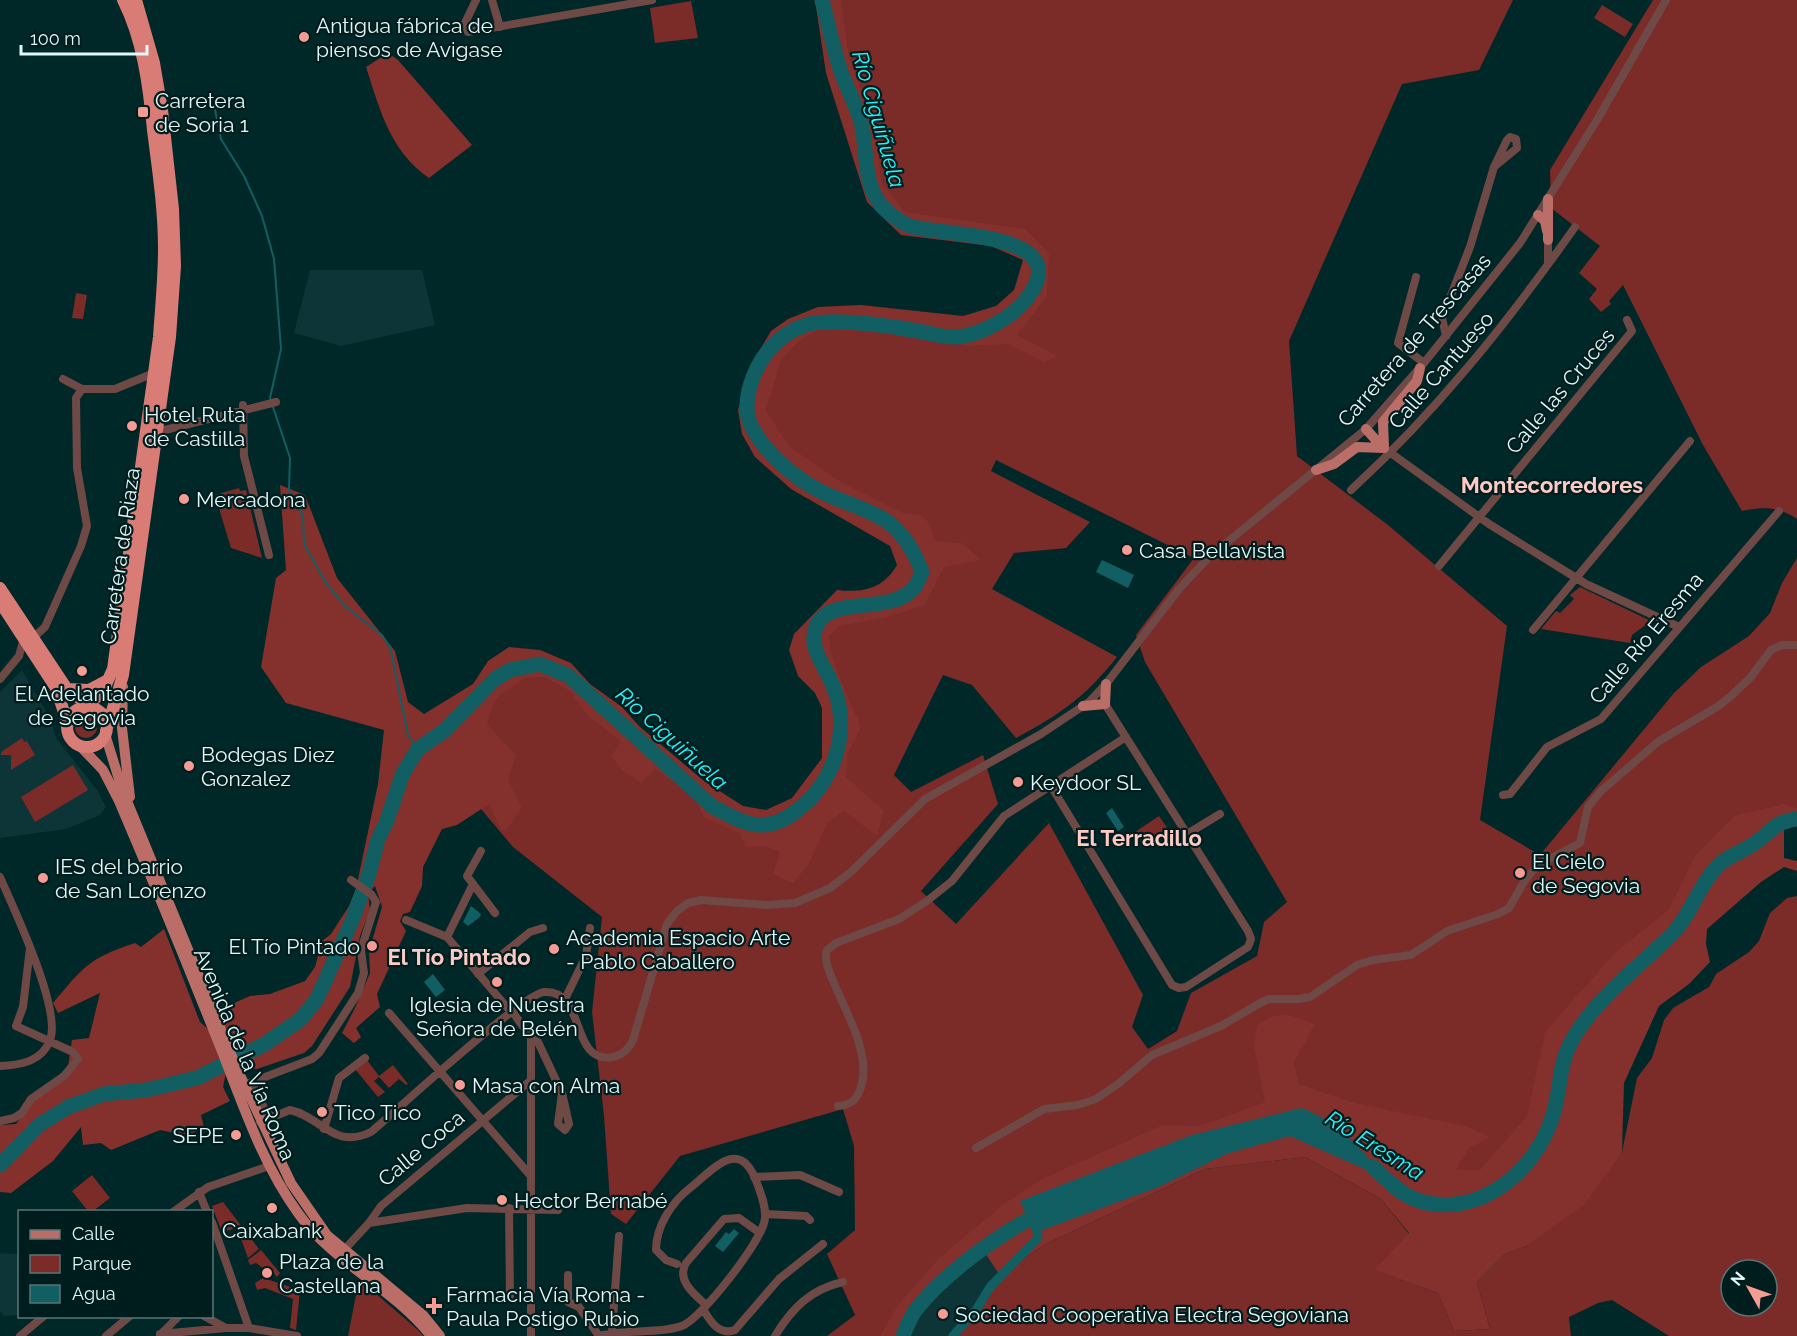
<svg xmlns="http://www.w3.org/2000/svg" width="1797" height="1336" font-family="Raleway,sans-serif">
  <style>
    .built { fill: #0d3537 }
    .green { fill: #7b2b28; fill-rule: evenodd }
    .forest { fill: #84302d }
    .water { fill: #115f62 }
    .lines { fill: none; stroke-linecap: round; stroke-linejoin: round }
    .stream { stroke: #115f62; stroke-width: 2 }
    .canal { stroke: #115f62; stroke-width: 9 }
    .river { stroke: #115f62; stroke-width: 15 }
    .minor { stroke: #6e4945; stroke-width: 8 }
    .major { stroke: #bb6e68; stroke-width: 10 }
    .highway { stroke: #d97c75; stroke-width: 12 }
    .poi-dot { fill: #f59c94; stroke: #001d1e; stroke-width: 2 }
    .labels { text-anchor: middle; dominant-baseline: central; stroke-width: 4.5; stroke-linejoin: round; paint-order: stroke }
    .poi-label { font-size: 21px; fill: #e2f7f8; stroke: #001d1e; text-anchor: start }
    .street-label { font-size: 21px; fill: #e2f7f8; stroke: #001d1e }
    .water-label { font-size: 22px; font-style: italic; fill: #24f6fd; stroke: #001d1e }
    .neighbourhood-label { font-size: 22px; font-weight: bold; fill: #fecac5; stroke: #001d1e }
  </style>
  <rect width="100%" height="100%" fill="#002829"/>
  <path class="built" d="M310,270H422L435,325L341,346L294,333Z
    M22,670L51,720L56,738L97,790L106,807L100,815L66,829L0,838V692Z
    M0,1253L19,1254V1315L4,1316L0,1311Z
    M985,1253L999,1274L987,1287L958,1336H909L916,1323L915,1321L938,1292Z"/>
  <path class="green" d="M822,0H1513L1479,70L1402,84L1289,341L1297,456L1388,525L1507,626L1480,820L1540,855L1674,693L1701,667L1749,636L1770,613L1782,583L1797,558V819L1779,822L1490,1196L1310,1130L1028,1219L942,1283L903,1336H827L855,1315L827,1254L855,1230L854,1146L843,1109L680,1156L626,1224L611,1214L604,1116L592,1012L602,917L513,847L439,759L444,731L540,664L628,732L768,825L835,761L813,642L922,572L749,421L791,331L1006,318L1028,252L882,206ZM996,460L1194,558L1136,635L1145,662L1287,902L1264,922L1257,956L1191,993L1177,1031L1148,1049L1132,1027L1143,995L1049,823L956,924L921,891L998,804L983,755L911,792L894,775L943,675L972,685L1016,738C1061,714 1085,697 1117,657L992,589L1014,553L1066,548L1090,522L991,471Z
    M1653,0H1797V519C1779,506 1763,507 1742,511L1703,445L1623,285L1609,301L1611,304L1601,312L1589,299L1597,289L1579,273L1600,246L1551,208L1550,170Z
    M691,1L698,38L655,43L650,8Z
    M1602,5L1633,24L1625,37L1594,18Z
    M76,293L87,295L83,319L72,318Z
    M239,488L240,491L246,490L262,558L231,548L215,495Z
    M1580,587L1651,621L1632,635L1630,643L1541,629L1556,611L1560,613L1574,599L1570,595Z
    M75 727a11 11 0 1 1 22 0a11 11 0 1 1-22 0Z
    M22,738L24,742L27,741L35,755L11,770V755H1V752Z
    M73,765L88,790L35,822L21,797Z
    M1159,816L1168,829L1143,845L1135,832Z
    M1797,896V1336H1669L1612,1300L1598,1303L1569,1317L1571,1336H958L987,1287L999,1274L1048,1243L1205,1169L1305,1157L1381,1199L1409,1234L1375,1270L1438,1293L1454,1331L1490,1329L1477,1282L1505,1254L1527,1246L1622,1152L1637,1078L1652,1058L1664,1020L1673,1008L1709,987L1716,974L1749,952L1759,941L1770,913L1787,898ZM1731,1270H1767V1306H1731Z
    M367,1060L379,1076L393,1065L408,1084L406,1085L399,1079L389,1088L379,1077L374,1081L385,1092L378,1097L355,1069Z
    M92,1175L110,1198L93,1211H88L72,1191Z
    M223,1202L259,1249L248,1258L237,1228L222,1232L212,1206Z
    M261,1250L280,1273L277,1277L269,1268L264,1269L256,1263L250,1265L248,1260Z
    M263,1278L300,1290L296,1330L290,1328L293,1299L265,1288L257,1290L255,1283Z
    M361,1281L418,1330L423,1336H348L357,1290Z"/>
  <path class="forest" d="M815,0H841L849,57L875,127L881,182L905,212L1025,229L1049,253L1047,296L1017,335L1058,356L1044,362L1008,344L970,346L869,331L818,330L799,341L781,360L766,411L790,447L844,484L903,513L921,515L930,524L935,541L962,543L981,560L944,567L925,605L888,617L840,626L829,636C832,668 849,697 861,727L848,753L846,777L884,811L877,836L844,811L827,823L809,864L793,883L773,874L780,852L765,846L746,847L739,833L703,817L696,797L655,769L641,783L622,770L611,756L621,742L587,715L570,691L544,677L525,678L500,695L494,702L487,724L516,755L508,780L522,808L507,829L501,831L489,804L457,825L442,829L423,867L422,886L410,912L403,914L400,921L406,931L377,994L380,1007L356,1028L361,1037L354,1043L342,1033L355,1008L370,973L369,951L382,907L375,886L368,893L370,910L360,936L350,987L312,1046L304,1053L257,1069H250L243,1062L226,1072L223,1087L230,1101L201,1115L204,1127L188,1136L160,1130L111,1150L101,1143L83,1145L81,1127L53,1161L11,1193L0,1192V1125L16,1124L36,1095L68,1067L72,1040L89,1038L100,993L58,1013L53,1003C83,967 89,958 135,943L141,947L164,929L200,1022L208,1029C221,1022 231,1019 232,1004L250,996L270,994L305,981L315,967L322,941L331,934L349,906L356,889L378,784L384,730L286,703L261,667L276,578L286,570L280,485L305,495L337,578L395,651L408,702L424,714L473,684L488,661L509,647L540,650L571,663L590,684L622,707L639,726L704,781L743,806L766,810L792,798L822,758V708L815,693L798,676L789,650L794,634L837,590C863,593 883,589 897,565L890,546L791,489L755,457L742,434L738,410L752,363L771,331L788,319L818,307L861,305L963,316L996,306L1014,290L1023,260L991,246L901,235L867,202L826,73Z
    M388,53L398,60L472,145L429,178C390,151 380,110 366,67Z
    M1784,804L1797,808V821L1784,820V858L1797,861V871L1784,867L1761,882L1707,929L1706,944L1710,962L1689,984L1659,1006L1624,1083L1622,1152L1585,1204L1527,1246L1505,1254L1477,1282L1490,1329L1454,1331L1438,1293L1374,1270L1409,1233L1381,1199L1305,1157L1205,1169L1048,1243L999,1274L985,1253L938,1292L915,1321L917,1323L909,1336H880L898,1305L939,1258L1005,1203L1042,1179L1163,1125L1199,1126L1265,1102L1254,1047L1257,1025C1279,1009 1291,1015 1315,1024L1294,1062L1299,1084L1351,1102L1469,1127L1490,1137L1468,1149L1456,1170H1480L1527,1116L1545,1032L1614,954L1669,909L1696,854L1736,815Z"/>
  <path class="water" d="M1102,560L1134,575L1128,588L1096,572Z
    M1112,808L1124,827L1118,831L1106,813Z
    M471,906L481,914L480,917L468,926L463,922Z
    M433,974L445,990L436,997L424,982Z
    M1301,1108C1336,1120 1363,1151 1387,1179L1290,1136L1226,1154L1159,1187L1034,1233L1020,1201L1192,1135Z
    M734,1229L739,1233L723,1252L715,1246L726,1232L729,1234Z"/>
  <g class="lines">
    <path class="stream" d="M212,95L221,139L244,176L262,216L274,259L281,349L270,398L290,458L289,490L303,516L304,544L326,583L346,607L382,635L390,647L408,735L418,749"/>
    <path class="canal" d="M953,1336L976,1310L990,1287L1037,1239L1038,1234L1034,1222"/>
    <path class="river" d="M0,1165L39,1125L68,1107L104,1094L146,1090L197,1078L265,1044L301,1019L317,999L352,921L369,874L378,839L386,823L403,773L418,749L444,731L495,679L510,670L540,664L569,676L713,807C747,825 767,836 800,808C838,777 853,723 829,677C821,661 809,646 816,627C829,594 890,616 914,588C917,584 920,577 922,572C915,553 905,535 888,522C868,508 840,502 818,490C793,477 762,450 750,423C741,401 754,368 768,351C782,334 803,322 825,322C854,321 883,325 912,330C926,332 943,338 957,337C980,335 1009,319 1024,302C1084,231 943,237 910,226C901,223 887,212 881,205C862,181 868,150 861,122C856,104 846,87 840,69C833,47 828,23 822,0
      M1373,1167C1384,1177 1398,1192 1412,1198C1472,1223 1534,1175 1552,1118C1563,1085 1556,1064 1577,1032C1602,994 1640,966 1672,934C1690,916 1697,890 1714,870C1725,856 1741,853 1755,843C1774,830 1772,823 1797,819
      M903,1336C906,1328 910,1318 915,1311C944,1273 1003,1231 1045,1211"/>
    <path class="minor" d="M476,0L464,25L468,32L652,0
      M492,0L500,27
      M1548,240V263
      M1416,277L1398,343L1424,363
      M1446,336L1442,318L1470,247L1494,167L1507,140L1510,137L1516,139L1517,148L1494,167
      M63,379L82,389
      M243,405L244,456L269,555
      M157,432L276,402
      M1388,451L1489,524L1586,584L1679,627
      M1351,490C1437,411 1507,323 1575,227
      M1439,566L1632,331L1627,320
      M1533,630L1690,441
      M34,637L45,627L81,546L87,526L77,468L76,398L82,389H115L154,373
      M0,679L19,656L24,638
      M1051,786L1172,985L1179,988L1186,987L1248,947L1251,939L1248,931L1105,704
      M1503,795L1510,794L1547,747L1601,719L1779,511
      M1187,834L1220,814
      M0,877C14,909 62,1010 50,1040C42,1062 20,1065 0,1066
      M473,884L467,876L481,851
      M406,920L447,937L511,1012
      M447,937L473,884L495,913
      M478,974L530,932L543,928
      M565,999L586,956L590,928
      M512,1011L531,1038V1336
      M389,1013L530,1175
      M531,1038L538,1042L562,1093L558,1124L565,1130L569,1124L562,1093
      M252,1082L265,1110L272,1117
      M244,1085L312,1059L319,1053L358,993L364,973L361,950L376,902L371,894L351,880
      M838,1106C852,1105 857,1099 861,1087C876,1041 817,972 827,950L836,943L899,919L927,901L952,881L1004,816L1126,737
      M0,1121L14,1118L22,1113L31,1099L64,1076L78,1059L73,1052L16,1026L23,1007L30,948
      M260,1122L290,1110C322,1117 333,1150 371,1132C396,1111 524,993 544,992C587,989 569,1065 613,1057C623,1055 629,1049 633,1040L667,924L677,911L688,903L701,900L767,905L795,903L830,888L851,872L925,799L1041,734L1089,702L1106,684L1179,589L1209,557L1366,429L1424,363L1520,243L1597,120L1666,0
      M324,1129L339,1078L365,1058
      M976,1148L1044,1109L1078,1105L1096,1099L1118,1084L1152,1055L1221,1026L1260,1003L1269,999H1299L1310,997L1357,965L1373,960L1411,955L1447,931L1498,914L1509,908L1525,880L1538,865L1580,843L1588,807L1601,791L1659,741L1717,707L1731,696L1750,678L1771,650L1782,645H1797
      M754,1177L800,1175L839,1192
      M199,1192L207,1212
      M509,1208L510,1296
      M173,1212L208,1187L269,1166
      M765,1214L806,1216L810,1220
      M212,1222L249,1328
      M369,1223L467,1208L558,1210
      M344,1250L369,1223L381,1206L530,1081
      M568,1275V1302L579,1307L599,1336
      M706,1305C694,1294 676,1280 686,1263L724,1219L739,1218L760,1233
      M703,1309C710,1321 719,1336 735,1330L779,1279L823,1244
      M204,1316L226,1328H249L297,1336
      M612,1332L619,1236
      M160,1334L226,1328
      M160,1335L179,1316
      M20,1336L44,1316
      M106,1336L130,1316
      M598,1336C623,1329 664,1334 684,1325C702,1317 764,1239 765,1218C766,1206 761,1194 757,1183C740,1136 715,1168 690,1188C672,1202 656,1226 656,1250L666,1260L677,1264
      M775,1336C792,1308 811,1289 843,1282"/>
    <path class="major" d="M1538,215L1545,221L1547,231
      M1548,240V199
      M1366,429L1383,448
      M1384,448L1383,422L1417,381L1420,368
      M1316,470L1334,464L1357,447L1384,448
      M123,687L122,728L130,797
      M1083,706L1105,704L1106,684
      M105,734L122,789L238,1071L291,1183L327,1235L423,1315L440,1336
      M80,746L103,770L119,801C154,883 188,966 221,1049C243,1105 262,1163 298,1213C333,1263 393,1288 431,1336"/>
    <path class="highway" d="M0,588L67,689L92,708
      M0,602L56,688L68,724
      M67,689L89,690L106,681
      M67 727a20 20 0 1 1 40 0a20 20 0 1 1-40 0Z
      M86,708L104,689L113,669L159,337C161,308 164,278 164,249C164,209 158,169 153,130C149,87 143,39 123,0
      M106,731L123,675L170,337L175,266L173,209L162,110L154,63L136,0"/>
  </g>
  <g class="poi-dot">
    <circle cx="304" cy="37" r="6"/>
    <rect x="137" y="106" width="12" height="12" rx="3"/>
    <circle cx="132" cy="426" r="6"/>
    <circle cx="184" cy="499" r="6"/>
    <circle cx="1127" cy="550" r="6"/>
    <circle cx="82" cy="671" r="6"/>
    <circle cx="189" cy="766" r="6"/>
    <circle cx="1018" cy="782" r="6"/>
    <circle cx="1520" cy="873" r="6"/>
    <circle cx="43" cy="878" r="6"/>
    <circle cx="372" cy="946" r="6"/>
    <circle cx="554" cy="949" r="6"/>
    <circle cx="497" cy="982" r="6"/>
    <circle cx="460" cy="1085" r="6"/>
    <circle cx="322" cy="1112" r="6"/>
    <circle cx="236" cy="1135" r="6"/>
    <circle cx="502" cy="1200" r="6"/>
    <circle cx="272" cy="1208" r="6"/>
    <circle cx="267" cy="1273" r="6"/>
    <path d="M431 1297h6v6h6v6h-6v6h-6v-6h-6v-6h6z"/>
    <circle cx="943" cy="1314" r="6"/>
  </g>
  <g class="labels">
    <g class="poi-label">
      <text x="316" y="25">Antigua fábrica de<tspan x="316" dy="24">piensos de Avigase</tspan></text>
      <text x="155" y="100">Carretera<tspan x="155" dy="24">de Soria 1</tspan></text>
      <text x="144" y="414">Hotel Ruta<tspan x="144" dy="24">de Castilla</tspan></text>
      <text x="196" y="499">Mercadona</text>
      <text x="1139" y="550">Casa Bellavista</text>
      <text x="82" y="693" text-anchor="middle">El Adelantado<tspan x="82" dy="24">de Segovia</tspan></text>
      <text x="201" y="754">Bodegas Diez<tspan x="201" dy="24">Gonzalez</tspan></text>
      <text x="1030" y="782">Keydoor SL</text>
      <text x="1532" y="861">El Cielo<tspan x="1532" dy="24">de Segovia</tspan></text>
      <text x="55" y="866">IES del barrio<tspan x="55" dy="24">de San Lorenzo</tspan></text>
      <text x="566" y="937">Academia Espacio Arte<tspan x="566" dy="24">- Pablo Caballero</tspan></text>
      <text x="360" y="946" text-anchor="end">El Tío Pintado</text>
      <text x="497" y="1004" text-anchor="middle">Iglesia de Nuestra<tspan x="497" dy="24">Señora de Belén</tspan></text>
      <text x="472" y="1085">Masa con Alma</text>
      <text x="334" y="1112">Tico Tico</text>
      <text x="224" y="1135" text-anchor="end">SEPE</text>
      <text x="514" y="1200">Hector Bernabé</text>
      <text x="272" y="1230" text-anchor="middle">Caixabank</text>
      <text x="279" y="1261">Plaza de la<tspan x="279" dy="24">Castellana</tspan></text>
      <text x="446" y="1294">Farmacia Vía Roma -<tspan x="446" dy="24">Paula Postigo Rubio</tspan></text>
      <text x="955" y="1314">Sociedad Cooperativa Electra Segoviana</text>
    </g>
    <g class="street-label">
      <text transform="translate(1414 340) rotate(-49)">Carretera de Trescasas</text>
      <text transform="translate(1441 370) rotate(-49)">Calle Cantueso</text>
      <text transform="translate(1560 391) rotate(-50)">Calle las Cruces</text>
      <text transform="translate(120 556) rotate(-82)">Carretera de Riaza</text>
      <text transform="translate(1646 638) rotate(-50)">Calle Río Eresma</text>
      <text transform="translate(245 1054) rotate(67)">Avenida de la Vía Roma</text>
      <text transform="translate(421 1148) rotate(-40)">Calle Coca</text>
    </g>
    <g class="water-label">
      <text transform="translate(879 119) rotate(74)">Río Ciguiñuela</text>
      <text transform="translate(672 738) rotate(42)">Río Ciguiñuela</text>
      <text transform="translate(1375 1145) rotate(32)">Río Eresma</text>
    </g>
    <g class="neighbourhood-label">
      <text x="1552" y="485">Montecorredores</text>
      <text x="1139" y="838">El Terradillo</text>
      <text x="459" y="957">El Tío Pintado</text>
    </g>
  </g>
  <rect x="18" y="1210" width="195" height="108" fill="#001d1e" stroke="#5a7475" stroke-width="1.5"/>
  <rect x="30" y="1230" width="30" height="9" fill="#bb6e68" stroke="#5a7475" stroke-width="1.5"/>
  <text x="72" y="1240" font-size="18" fill="#e2f7f8">Calle</text>
  <rect x="30" y="1255" width="30" height="18" fill="#7b2b28" stroke="#5a7475" stroke-width="1.5"/>
  <text x="72" y="1270" font-size="18" fill="#e2f7f8">Parque</text>
  <rect x="30" y="1285" width="30" height="18" fill="#115f62" stroke="#5a7475" stroke-width="1.5"/>
  <text x="72" y="1300" font-size="18" fill="#e2f7f8">Agua</text>
  <g transform="translate(1749 1288) rotate(310)"><circle r="28" fill="#001d1e" stroke="#5a7475" stroke-width="1.5"/>
  <path d="M0-4.5L10 22L0 15L-10 22Z" fill="#f59c94"/>
  <text y="-9" font-size="16" font-weight="bold" text-anchor="middle" fill="#e2f7f8">N</text>
  </g>
  <path d="M21 45v9h126v-9" fill="none" stroke="#e2f7f8" stroke-width="3"/>
  <text x="30" y="45" font-size="18" fill="#e2f7f8" stroke="#001d1e" stroke-width="4.5" paint-order="stroke">100 m</text>
</svg>
